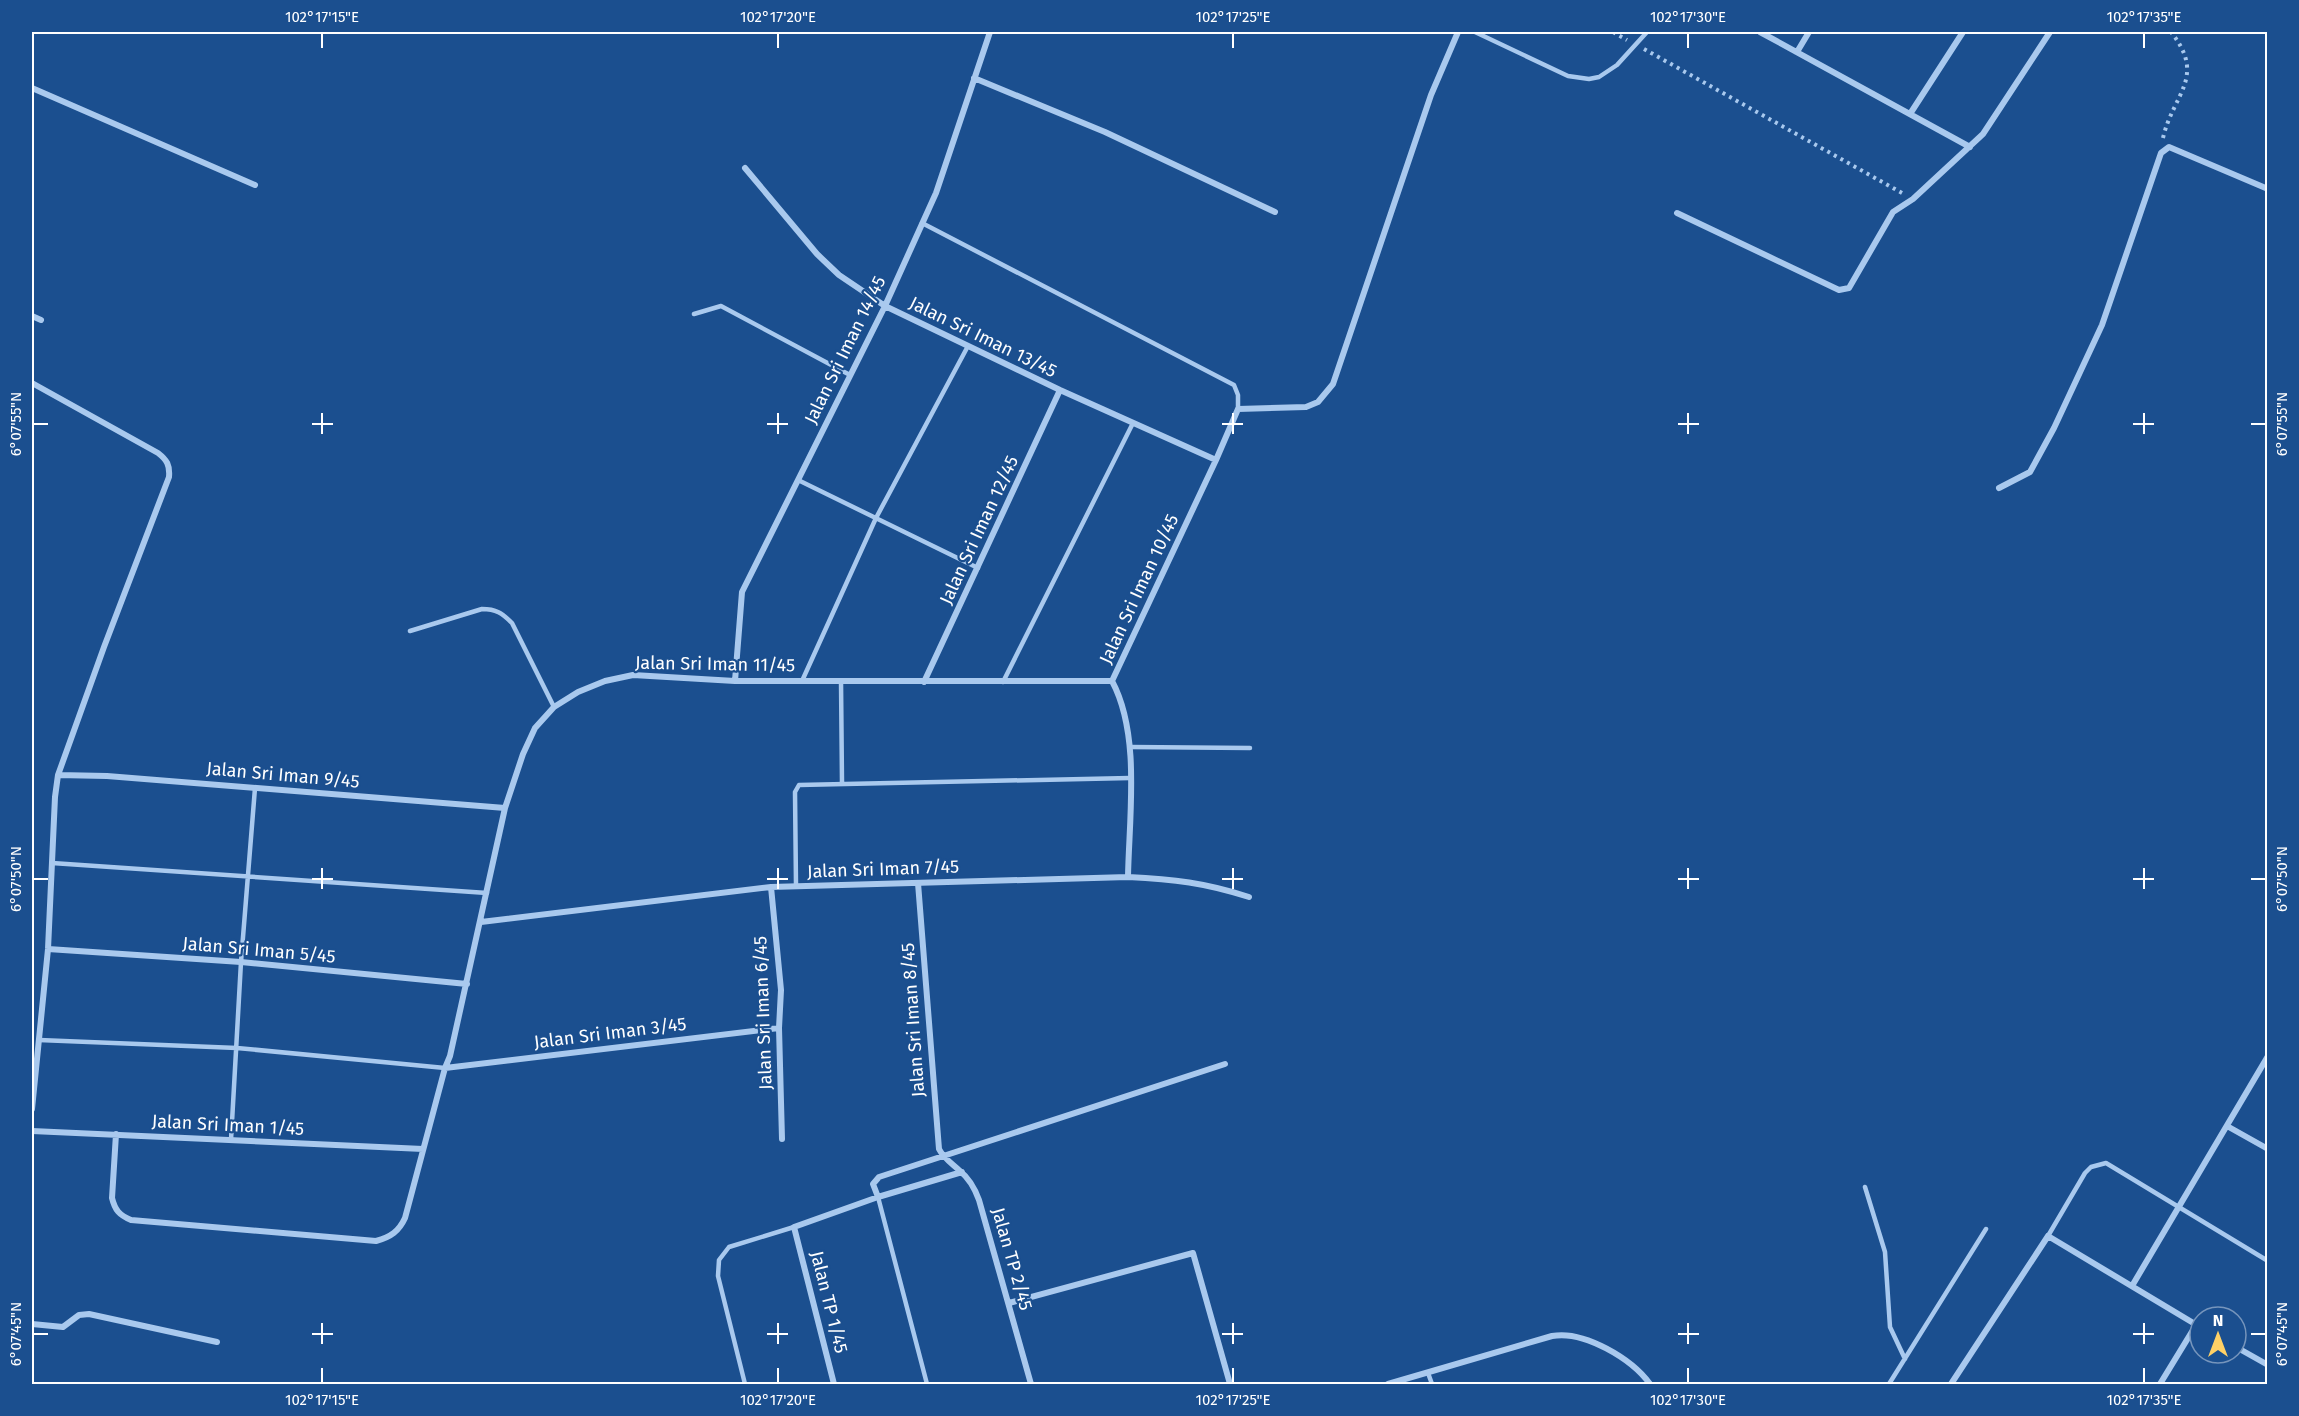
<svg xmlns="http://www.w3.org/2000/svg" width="2299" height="1416" font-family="'Fira Sans',sans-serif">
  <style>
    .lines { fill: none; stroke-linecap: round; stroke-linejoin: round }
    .path { stroke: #a9c9ee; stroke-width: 4; stroke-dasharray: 3 4.5; stroke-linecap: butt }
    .service { stroke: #a9c9ee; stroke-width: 4.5 }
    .minor { stroke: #a9c9ee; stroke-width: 6 }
    .ticks { fill: none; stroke: #fff; stroke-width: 2 }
    .labels { text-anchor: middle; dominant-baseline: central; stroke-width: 4.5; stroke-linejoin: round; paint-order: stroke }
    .street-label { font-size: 18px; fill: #fff; stroke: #1b4f8f }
    .neatline { fill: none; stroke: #fff; stroke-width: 2 }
    .ticks-label { font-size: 15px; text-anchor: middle; fill: #fff }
  </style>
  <rect width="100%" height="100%" fill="#1b4f8f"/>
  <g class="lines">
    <path class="path" d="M1613,32L1627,40
      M1644,49L1902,193
      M2163,138C2173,94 2207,77 2171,32"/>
    <path class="service" d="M1475,32L1568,76L1589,79L1599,77L1617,65L1647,32
      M922,223L1234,385L1238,395V409
      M694,314L721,306L850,375
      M798,480L978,568
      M410,631L482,609C496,609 502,613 512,623L554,707
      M802,681L876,518L968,346
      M841,681L842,783
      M1003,682L1133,423
      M1130,747L1250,748
      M52,863L487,893
      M796,886L795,792L799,785L1130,778
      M39,1040L237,1048L445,1068
      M231,1140L241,962L255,788
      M1865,1187L1885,1252L1890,1327L1905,1359
      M878,1197L927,1384
      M2048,1236L2085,1173L2091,1167L2106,1163L2268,1261
      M1428,1373L1432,1384
      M745,1384L718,1276L719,1260L729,1247L794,1227
      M1889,1384L1986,1229"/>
    <path class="minor" d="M1760,32L1970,147
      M1797,52L1809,32
      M974,78L1105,132L1275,212
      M32,88L255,185
      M1910,114L1963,32
      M745,168L817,254L839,275L885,306L1060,390L1216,460
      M1677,213L1839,290L1849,288L1893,212L1913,199L1983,134L2050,32
      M32,316L41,320
      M32,383L158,453C167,460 170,465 169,477L104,647L58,775L55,797L48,949L32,1109
      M1999,488L2030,472L2054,428L2102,325L2161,153L2169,147L2268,189
      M735,681L742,592L885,306L936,193L990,32
      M924,682L1060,390
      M58,775L107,776L505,808
      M1128,877C1129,817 1141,735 1112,681L1216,460L1238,409L1306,407L1318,402L1333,384L1431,95L1458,32
      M918,883L939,1149C944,1159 953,1164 960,1171C970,1179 975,1189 979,1200L1031,1384
      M771,887L781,990L779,1028L782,1139
      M481,922L771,887L1128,877C1173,879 1206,883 1249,897
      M48,949L241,962L467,984
      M445,1068L779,1028
      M2227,1126L2268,1149
      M32,1131L423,1149
      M116,1134L112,1198C115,1210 119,1215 131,1220L376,1241C391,1237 399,1231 405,1218L445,1068L450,1056L505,808L523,754L535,728L554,707L578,692L605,681L633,675L735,681H1112
      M878,1197L873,1184L879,1177L1225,1064
      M2132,1286L2268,1056
      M1009,1303L1193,1253L1230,1384
      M32,1324L63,1327L79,1315L89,1314L217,1342
      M2236,1347L2268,1365
      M834,1384L794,1227L878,1197L962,1172
      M1388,1384L1552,1336C1584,1330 1632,1359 1650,1384
      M1951,1384L2048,1236L2200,1327
      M2160,1384L2196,1325"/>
  </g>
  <path class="ticks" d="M322,33V48M778,33V48M1233,33V48M1688,33V48M2144,33V48M322,413V434M778,413V434M1233,413V434M1688,413V434M2144,413V434M33,424H48M312,424H333M767,424H788M1222,424H1243M1678,424H1699M2133,424H2154M2251,424H2266M322,868V889M778,868V889M1233,868V889M1688,868V889M2144,868V889M33,879H48M312,879H333M767,879H788M1222,879H1243M1678,879H1699M2133,879H2154M2251,879H2266M322,1323V1344M778,1323V1344M1233,1323V1344M1688,1323V1344M2144,1323V1344M33,1334H48M312,1334H333M767,1334H788M1222,1334H1243M1678,1334H1699M2133,1334H2154M2251,1334H2266M322,1368V1383M778,1368V1383M1233,1368V1383M1688,1368V1383M2144,1368V1383"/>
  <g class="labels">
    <g class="street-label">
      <text transform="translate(983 337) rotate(26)">Jalan Sri Iman 13/45</text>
      <text transform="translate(845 350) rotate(-64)">Jalan Sri Iman 14/45</text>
      <text transform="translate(979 530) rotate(-65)">Jalan Sri Iman 12/45</text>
      <text transform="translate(1139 589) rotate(-65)">Jalan Sri Iman 10/45</text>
      <text transform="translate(715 664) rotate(1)">Jalan Sri Iman 11/45</text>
      <text transform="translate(283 775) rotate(5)">Jalan Sri Iman 9/45</text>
      <text transform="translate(883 869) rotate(-2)">Jalan Sri Iman 7/45</text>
      <text transform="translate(259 950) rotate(5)">Jalan Sri Iman 5/45</text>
      <text transform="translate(763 1013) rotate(-92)">Jalan Sri Iman 6/45</text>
      <text transform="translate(913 1020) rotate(-94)">Jalan Sri Iman 8/45</text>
      <text transform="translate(610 1033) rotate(-7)">Jalan Sri Iman 3/45</text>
      <text transform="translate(228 1125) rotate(3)">Jalan Sri Iman 1/45</text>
      <text transform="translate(1012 1259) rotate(74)">Jalan TP 2/45</text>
      <text transform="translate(829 1302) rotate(76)">Jalan TP 1/45</text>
    </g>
  </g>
  <rect width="2299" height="1416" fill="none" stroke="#1b4f8f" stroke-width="66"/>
  <g transform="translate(2218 1335)"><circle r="28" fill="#1b4f8f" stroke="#7695bc" stroke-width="1.5"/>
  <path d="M0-4.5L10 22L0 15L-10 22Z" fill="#ffd166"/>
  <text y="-9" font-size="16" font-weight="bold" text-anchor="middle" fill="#ffffff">N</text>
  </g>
  <rect x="33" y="33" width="2233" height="1350" class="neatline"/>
  <g class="ticks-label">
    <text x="322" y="22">102°17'15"E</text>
    <text x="778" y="22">102°17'20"E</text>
    <text x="1233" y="22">102°17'25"E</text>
    <text x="1688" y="22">102°17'30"E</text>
    <text x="2144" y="22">102°17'35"E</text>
    <text transform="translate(16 424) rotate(-90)" y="5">6°07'55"N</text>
    <text transform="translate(2282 424) rotate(-90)" y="5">6°07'55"N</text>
    <text transform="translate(16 879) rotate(-90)" y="5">6°07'50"N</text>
    <text transform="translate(2282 879) rotate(-90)" y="5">6°07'50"N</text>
    <text transform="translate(16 1334) rotate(-90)" y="5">6°07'45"N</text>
    <text transform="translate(2282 1334) rotate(-90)" y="5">6°07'45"N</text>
    <text x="322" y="1405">102°17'15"E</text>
    <text x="778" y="1405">102°17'20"E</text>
    <text x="1233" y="1405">102°17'25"E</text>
    <text x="1688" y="1405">102°17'30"E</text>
    <text x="2144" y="1405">102°17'35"E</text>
  </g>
</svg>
